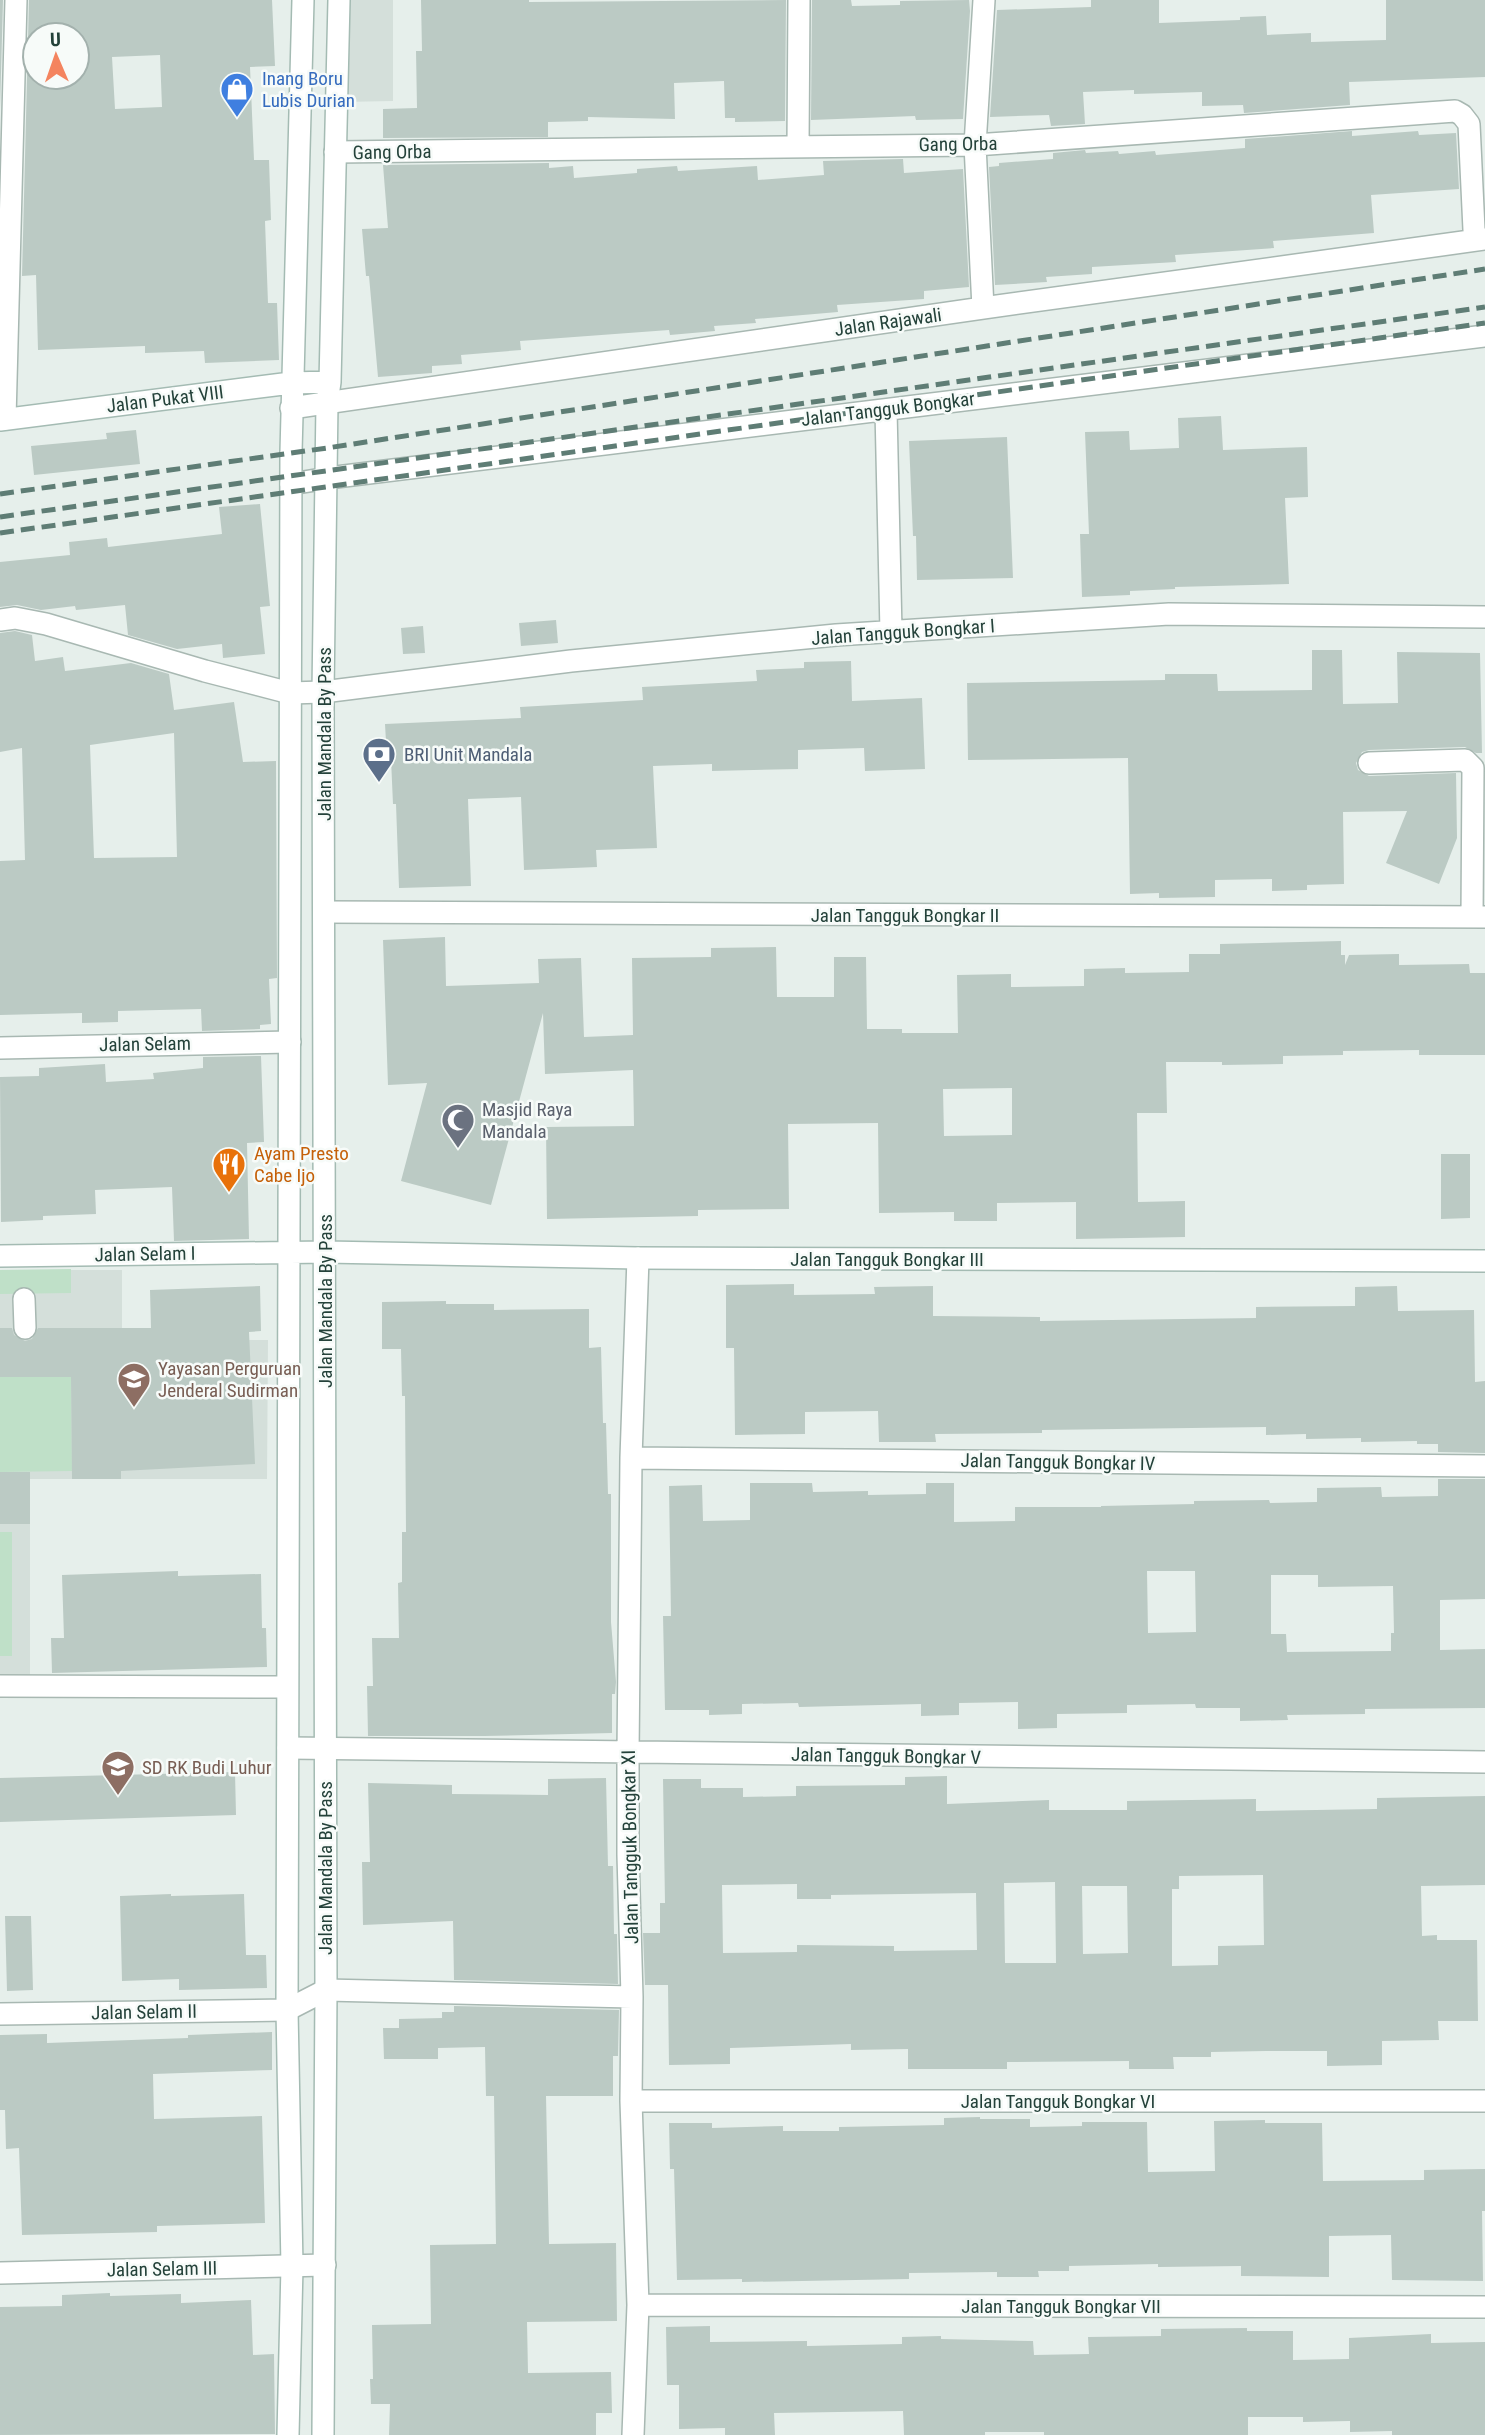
<svg xmlns="http://www.w3.org/2000/svg" width="1485" height="2435" font-family="'Roboto Condensed',sans-serif">
  <style>
    .built { fill: #d4dfda }
    .green { fill: #bfe0c8 }
    .building { fill: #bbcac4; fill-rule: evenodd }
    .lines { fill: none; stroke-linecap: round; stroke-linejoin: round }
    .street-casing { stroke: #a8b8b2; stroke-width: 24 }
    .secondary-casing { stroke: #a4bbb3; stroke-width: 24 }
    .street { stroke: #fff; stroke-width: 21 }
    .secondary { stroke: #fff; stroke-width: 21 }
    .rail { stroke: #5f7d75; stroke-width: 5; stroke-dasharray: 14 7; stroke-linecap: butt }
    .labels { text-anchor: middle; dominant-baseline: central; stroke-width: 5; stroke-linejoin: round; paint-order: stroke }
    .shop-label { font-size: 19px; fill: #366cbe; stroke: #f7fbf9; text-anchor: start }
    .street-label { font-size: 19px; fill: #24423a; stroke: #f7fbf9 }
    .service-label { font-size: 19px; fill: #4e5e75; stroke: #f7fbf9; text-anchor: start }
    .worship-label { font-size: 19px; fill: #5b616d; stroke: #f7fbf9; text-anchor: start }
    .food-label { font-size: 19px; fill: #c56008; stroke: #f7fbf9; text-anchor: start }
    .education-label { font-size: 19px; fill: #785e54; stroke: #f7fbf9; text-anchor: start }
  </style>
  <rect width="100%" height="100%" fill="#e6efeb"/>
  <path class="built" d="M341,0H393V101L342,102Z
    M0,1270H122V1339L268,1340L267,1479H30V1678H0Z"/>
  <path class="green" d="M71,1269V1293L0,1294V1270Z
    M0,1377H71L72,1471L0,1472Z
    M0,1532H12V1656H0Z"/>
  <path class="building" d="M0,0H3L0,109Z
    M29,0H272L275,66L250,67L254,160H269L271,220L265,221L268,303H277L279,360L205,363L204,351L145,353V346L38,350L36,275L22,276ZM35,35H77V77H35ZM160,55L162,107L115,109L112,57Z
    M421,0H529V2L786,0L785,121L735,122V118H725L724,81L674,83L675,119L588,117V121L548,122V137L383,138V109L417,108L416,51H422Z
    M812,0H851L852,6L900,5V1L969,0L970,11L963,119L916,120L915,116L811,120Z
    M1091,0H1159V23L1240,20V17L1266,16L1267,35L1311,33V42L1386,40V0H1485V77L1349,82L1350,105L1244,113L1243,105L1202,106V92L1134,94V90L1083,92L1085,124L1051,126L1049,115L990,117L997,10L1091,7Z
    M1352,131V136L1418,131L1419,135L1456,133L1459,189L1371,195L1374,233L1273,241L1274,248L1175,255L1176,262L1092,267V274L1046,277L1047,282L995,285L989,167L999,166V163L1053,159V153L1085,150L1086,153L1118,151L1119,154L1155,151L1156,155L1245,148V139Z
    M903,159L904,173L963,169L969,287L924,291V299L837,305L838,312L755,319L756,323L714,326L715,331L670,335L669,330L520,341L521,350L461,355L462,364L432,366V373L378,377L369,276H366L362,229L388,228L383,165L549,163V168L573,166L574,178L637,173V169L677,166L678,171L757,166L758,180L824,175L823,161Z
    M1221,416L1223,450L1307,447L1308,497L1285,498L1289,584L1175,587V589L1130,591V595L1082,597L1080,534H1089L1085,432L1129,431L1130,450L1179,448L1178,418Z
    M136,430L140,464L34,475L31,446L107,439L106,433Z
    M1007,437L1013,578L917,580L916,536H913L909,441Z
    M260,504L270,606L260,607L265,654L223,658L222,644L177,649L128,635L125,605L76,610L75,606L41,610L17,605L0,607V562L70,555L69,542L107,538L108,547L222,534L219,507Z
    M556,620L558,643L521,646L519,623Z
    M423,626L425,653L403,654L401,628Z
    M15,631L32,635L35,661L63,657L65,671L131,663L169,674L174,710L234,702L243,762L276,761L277,978L269,979L271,1024L260,1025V1029L202,1031L201,1009L118,1011V1022L82,1023V1013L0,1015V861L25,860L22,748L0,752V633ZM174,733L177,857L94,858L90,745Z
    M1312,650H1342L1343,704L1398,703L1397,652L1480,653L1482,753H1476L1465,747L1369,750L1362,752L1356,763L1358,770L1369,776L1456,773L1457,838L1439,884L1386,863L1407,811L1343,812L1344,884L1307,885V890L1272,891V879L1215,880V897L1159,898V893L1130,894L1128,758L968,760L967,683L1165,680V674H1217L1218,691L1312,690Z
    M851,661L852,701L922,698L925,769L865,771L864,748L798,750V769L712,771V764L653,766L657,848L596,850L597,867L524,870L521,797L468,799L471,886L399,888L396,804H393L391,759H387L385,724L521,718L520,707L643,700L642,687L757,681L756,670L804,668V662Z
    M445,937L446,986L539,983L538,959L581,958L584,1037L633,1035L632,958L711,957V948L776,947L777,997H834V957H866L867,1029H902V1033H958L957,975L1011,974V987L1084,986V969L1125,968V973L1189,972V954H1220V944L1341,941V955H1345V965L1349,955L1399,954V965L1469,964L1470,973H1485V1055H1419V1050L1343,1051V1055L1283,1056V1064L1222,1065V1062H1166L1167,1113H1137L1138,1202L1185,1201V1237L1076,1239V1202L997,1203V1221H954V1212L879,1213L878,1123L788,1124L789,1209L698,1210V1216L547,1219L546,1127L634,1126L633,1070L545,1074L543,1013L491,1205L401,1181L427,1083L388,1085L383,940ZM1012,1088V1135L944,1136L943,1089Z
    M261,1056L264,1142L247,1143L249,1239L174,1241L172,1187L95,1190L96,1214L43,1216V1220L1,1222L0,1077L39,1076V1068L105,1064L106,1082L154,1079L153,1073L203,1068V1057Z
    M1441,1154H1470V1218L1441,1219Z
    M794,1284V1295L875,1294L874,1287L933,1286V1316L1040,1317V1321L1256,1318V1307L1355,1306V1287L1397,1286L1398,1311L1474,1310L1475,1382L1485,1381V1453L1438,1452V1444H1417V1441L1361,1442V1438L1306,1439V1434L1266,1435V1427L1042,1430V1433L935,1434L936,1442H879L878,1411L805,1412V1434L735,1435L734,1348H726V1285Z
    M260,1286L261,1331L249,1332L255,1464L121,1471V1479H72L71,1377H0V1328H12L14,1335L25,1341L32,1339L38,1328H151L150,1290Z
    M446,1301V1304H494V1310L589,1309V1348L601,1347L603,1423H606L608,1494H611V1622L616,1682L615,1694H612V1733L484,1736H368L367,1686H373L372,1638H399L398,1583L402,1582V1532H406L405,1396H402L401,1349H382V1302Z
    M0,1472H30V1524H0Z
    M1438,1479H1485V1599L1440,1600V1650L1485,1649V1708L1365,1709V1714L1287,1715L1288,1720L1240,1721V1708H1196L1195,1704L1127,1705V1713L1057,1714V1728L1018,1729V1702L959,1703V1715L921,1716V1704L799,1707L798,1703L742,1704V1714L709,1715V1710H665L663,1616H671L669,1486L702,1485L703,1521L750,1520V1483H812L813,1492L868,1491V1495L926,1494V1483H954V1522L1015,1521V1507H1101V1506L1194,1504V1501L1269,1500L1270,1503L1317,1502V1488L1381,1487L1382,1497L1438,1496ZM1147,1571H1195L1196,1632L1148,1633ZM1271,1575H1318V1587L1393,1586L1394,1633H1391V1651L1287,1652L1286,1634H1271Z
    M178,1571V1576L261,1574L262,1628H266L267,1667L52,1673L51,1638H64L62,1575Z
    M235,1772L236,1815L0,1822V1778Z
    M947,1776V1804L1049,1800V1810H1127V1801L1256,1799V1811L1377,1809V1798L1485,1796V1885L1421,1886L1422,1936L1437,1935V1940H1477L1478,2021H1438L1439,2040L1382,2041V2065L1327,2066V2051H1266L1211,2052V2057H1173L1174,2069H1129V2061L1007,2062V2069H908V2049L851,2050V2044L730,2048V2064L669,2065L668,1985H645L643,1933H660V1903H665L663,1779H701V1788H743V1797L796,1796V1786L905,1785V1777ZM1263,1875L1264,1945L1218,1946V1965L1172,1966V1889H1179V1876ZM1055,1882L1056,1963H1005L1004,1883ZM797,1884V1899H831V1895L976,1893L977,1950L894,1951V1946L797,1945V1952L723,1953L722,1885ZM1082,1886H1127L1128,1953L1083,1954Z
    M606,1778L608,1866H613L614,1934H617L618,1984L454,1980L453,1921L363,1925L362,1862H370L368,1783L452,1785V1794L548,1795V1779Z
    M171,1894V1896L244,1894L246,1955H266L267,1988L179,1990V1979L122,1981L120,1896Z
    M5,1916H31L33,1990L7,1991Z
    M454,2006L619,2010L618,2056H613V2096H546L549,2244L616,2243L617,2321L527,2322L528,2373L611,2372L612,2413H596V2435H389L390,2404H371L370,2379H373L372,2325L431,2324L430,2245L496,2244L494,2096H486L485,2047L438,2048V2059H384L383,2028H399V2019L442,2018V2012H454Z
    M272,2032V2070L153,2074L154,2119L262,2116L265,2223L157,2226V2232L22,2235L19,2148L6,2149L5,2110H0V2035L47,2034V2043L188,2038V2035Z
    M980,2117V2119H1030V2127L1082,2126V2122H1147L1148,2172L1215,2171L1214,2121L1265,2120V2123H1322L1323,2181L1424,2180V2170L1485,2169V2211H1482L1483,2281L1392,2280L1391,2235L1329,2236V2277L1241,2276V2266L1158,2267V2264L1069,2266V2271H1038L1039,2277H997V2272L909,2273V2279L742,2282V2279L677,2280L674,2169H670L669,2123H712V2128L783,2126V2131H839V2127L944,2125V2118Z
    M110,2293V2296L181,2294V2303L251,2300L253,2355L274,2354L275,2434L0,2435V2307L62,2306V2295Z
    M710,2326V2342L807,2341V2346L902,2344V2337L941,2336V2339L1033,2341L1034,2355L1089,2354L1088,2337L1161,2336V2329L1247,2328V2331H1293V2360L1349,2359V2338L1431,2334V2343L1485,2342V2435H1392V2431L1350,2432V2421L1303,2422V2417H1248V2435H1044V2432H985V2435H904L903,2411L774,2413L775,2435H725V2428L679,2429V2385H667L666,2327Z"/>
  <g class="lines">
    <defs>
      <path id="street" d="M798,146L799,0
        M335,152L975,145L1455,111L1462,115L1469,124L1474,230
        M983,308L975,145L984,0
        M291,408L983,308L1485,239
        M886,410L891,632
        M5,419L16,0
        M291,484L328,478L1485,336
        M0,620L15,618L46,624L205,671L290,693L323,692L571,661L836,635L1169,614L1485,617
        M1369,763L1465,760L1473,768L1472,917
        M325,912L1485,917
        M0,1048L290,1042
        M24,1299L25,1328
        M631,1458L1485,1466
        M0,1686L287,1687
        M288,1748L1485,1762
        M0,2014L287,2010L326,1990L632,1997
        M631,2101H1485
        M0,2273L325,2265
        M638,2305L1485,2307
        M633,2435L638,2305L631,2101L632,1997L628,1855V1753L631,1458L638,1258"/>
      <path id="secondary" d="M0,420L291,383L330,382
        M0,1256L326,1252L638,1258L1485,1261
        M288,2435L292,2266L287,2010L291,452L303,0
        M323,2435L326,1990L323,692L327,403L330,382L339,0"/>
    </defs>
    <use href="#street" class="street-casing"/>
    <use href="#secondary" class="secondary-casing"/>
    <use href="#street" class="street"/>
    <use href="#secondary" class="secondary"/>
    <path class="rail" d="M0,494L327,448L1485,269
      M0,517L1485,307
      M0,533L1485,323"/>
  </g>
  <defs>
    <symbol id="shop-pin" viewBox="-11 -11 22 30"><path d="M0 17L-7.5 6A9.5 9.5 0 1 1 7.5 6Z" fill="#3f7fe0" stroke="#f7fbf9"/><path d="M-5-2.5h2.3a2.7 3.5 0 0 1 5.4 0H5L5.5 6h-11ZM-1.5-2.5h3a1.5 2.3 0 0 0-3 0Z" fill="#fff"/></symbol>
    <symbol id="bank-pin" viewBox="-11 -11 22 30"><path d="M0 17L-7.5 6A9.5 9.5 0 1 1 7.5 6Z" fill="#5c6f8a" stroke="#f7fbf9"/><path d="M-6-4H6V4H-6ZM0-2.3a2.3 2.3 0 1 0 0 4.6a2.3 2.3 0 1 0 0-4.6Z" fill="#fff"/></symbol>
    <symbol id="mosque-pin" viewBox="-11 -11 22 30"><path d="M0 17L-7.5 6A9.5 9.5 0 1 1 7.5 6Z" fill="#6b7280" stroke="#f7fbf9"/><path d="M3.5-4.9A6 6 0 1 0 3.5 4.9A5 5 0 1 1 3.5-4.9Z" fill="#fff"/></symbol>
    <symbol id="restaurant-pin" viewBox="-11 -11 22 30"><path d="M0 17L-7.5 6A9.5 9.5 0 1 1 7.5 6Z" fill="#e8710a" stroke="#f7fbf9"/><path d="M-5-6h1v4h1v-4h1v4h1v-4h1v5L-1.5 .5V6h-2V.5L-5-1ZM5-6V6H3V1.5H1.5Q1.5-4 5-6Z" fill="#fff"/></symbol>
    <symbol id="school-pin" viewBox="-11 -11 22 30"><path d="M0 17L-7.5 6A9.5 9.5 0 1 1 7.5 6Z" fill="#8d6e63" stroke="#f7fbf9"/><path d="M0-5L7-2L0 1L-7-2ZM-4 1L0 2.5L4 1V4Q0 6-4 4Z" fill="#fff"/></symbol>
  </defs>
  <g fill-rule="evenodd">
    <use href="#shop-pin" x="218" y="70" width="38" height="52"/>
    <use href="#bank-pin" x="360" y="735" width="38" height="52"/>
    <use href="#mosque-pin" x="439" y="1101" width="38" height="52"/>
    <use href="#restaurant-pin" x="210" y="1145" width="38" height="52"/>
    <use href="#school-pin" x="115" y="1360" width="38" height="52"/>
    <use href="#school-pin" x="99" y="1748" width="38" height="52"/>
  </g>
  <g class="labels">
    <g class="shop-label">
      <text x="262" y="78">Inang Boru<tspan x="262" dy="22">Lubis Durian</tspan></text>
    </g>
    <g class="street-label">
      <text transform="translate(958 144) rotate(-1)">Gang Orba</text>
      <text transform="translate(392 152) rotate(-1)">Gang Orba</text>
      <text transform="translate(888 322) rotate(-8)">Jalan Rajawali</text>
      <text transform="translate(165 399) rotate(-7)">Jalan Pukat VIII</text>
      <text transform="translate(888 409) rotate(-7)">Jalan Tangguk Bongkar</text>
      <text transform="translate(903 632) rotate(-4)">Jalan Tangguk Bongkar I</text>
      <text transform="translate(324 734) rotate(-90)">Jalan Mandala By Pass</text>
      <text x="905" y="915">Jalan Tangguk Bongkar II</text>
      <text transform="translate(145 1044) rotate(-1)">Jalan Selam</text>
      <text transform="translate(145 1254) rotate(-1)">Jalan Selam I</text>
      <text x="887" y="1259">Jalan Tangguk Bongkar III</text>
      <text transform="translate(325 1301) rotate(-90)">Jalan Mandala By Pass</text>
      <text transform="translate(1058 1462) rotate(1)">Jalan Tangguk Bongkar IV</text>
      <text transform="translate(886 1756) rotate(1)">Jalan Tangguk Bongkar V</text>
      <text transform="translate(630 1847) rotate(-91)">Jalan Tangguk Bongkar XI</text>
      <text transform="translate(325 1868) rotate(-90)">Jalan Mandala By Pass</text>
      <text transform="translate(144 2012) rotate(-1)">Jalan Selam II</text>
      <text x="1058" y="2101">Jalan Tangguk Bongkar VI</text>
      <text transform="translate(162 2269) rotate(-1)">Jalan Selam III</text>
      <text x="1061" y="2306">Jalan Tangguk Bongkar VII</text>
    </g>
    <g class="service-label">
      <text x="404" y="754">BRI Unit Mandala</text>
    </g>
    <g class="worship-label">
      <text x="482" y="1109">Masjid Raya<tspan x="482" dy="22">Mandala</tspan></text>
    </g>
    <g class="food-label">
      <text x="254" y="1153">Ayam Presto<tspan x="254" dy="22">Cabe Ijo</tspan></text>
    </g>
    <g class="education-label">
      <text x="158" y="1368">Yayasan Perguruan<tspan x="158" dy="22">Jenderal Sudirman</tspan></text>
      <text x="142" y="1767">SD RK Budi Luhur</text>
    </g>
  </g>
  <g transform="translate(56 56) rotate(358)"><circle r="33" fill="#f7fbf9" stroke="#a3b1ad" stroke-width="2"/>
  <path d="M0-5L12 26L0 18L-12 26Z" fill="#f4845f"/>
  <text y="-10" font-size="19" font-weight="bold" text-anchor="middle" fill="#24423a">U</text>
  </g>
</svg>
